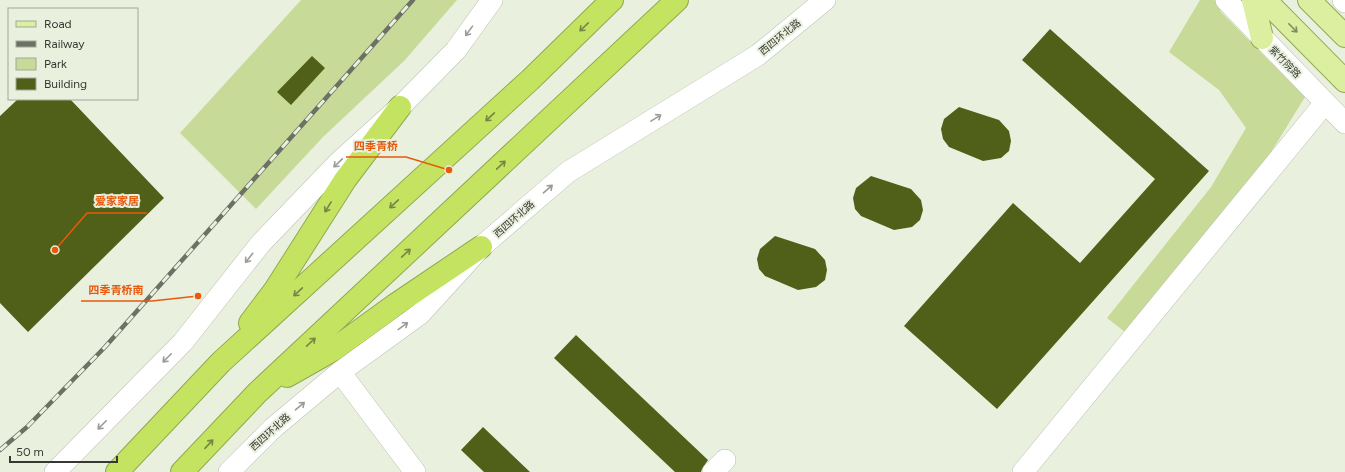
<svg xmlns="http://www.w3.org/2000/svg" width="1345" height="472" font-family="Figtree,'Noto Sans SC',sans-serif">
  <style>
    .green { fill: #c7da97 }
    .building { fill: #506018 }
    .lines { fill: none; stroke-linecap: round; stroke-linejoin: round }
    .minor-casing { stroke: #bec3b2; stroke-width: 22 }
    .major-casing { stroke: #92a851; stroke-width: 24 }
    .highway-casing { stroke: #92a851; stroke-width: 24 }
    .minor { stroke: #fff; stroke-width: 21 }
    .major { stroke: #dcefa0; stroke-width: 22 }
    .highway { stroke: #c4e461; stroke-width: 22 }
    .rail-casing { stroke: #6c7065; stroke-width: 4.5 }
    .rail { stroke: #eaf0de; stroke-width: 3; stroke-dasharray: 9; stroke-linecap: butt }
    .oneway { stroke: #768647 }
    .oneway2 { stroke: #818b64 }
    .oneway3 { stroke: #9a9c98 }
    .labels { text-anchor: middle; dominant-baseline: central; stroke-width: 4; stroke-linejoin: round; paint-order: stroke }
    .street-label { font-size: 10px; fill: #363932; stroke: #eaf0de }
    .leader { fill: none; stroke: #e8590c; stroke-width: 1.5 }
    .callout-dot { fill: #e8590c; stroke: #eaf0de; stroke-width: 1.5 }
    .callout-label { font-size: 11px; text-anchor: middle; font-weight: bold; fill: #e8590c; stroke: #eaf0de; stroke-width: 4; stroke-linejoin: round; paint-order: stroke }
  </style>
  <rect width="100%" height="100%" fill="#eaf0de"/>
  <path class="green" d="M301,0H457L404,61L323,137L256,209L180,133Z
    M1200,0H1220L1223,3L1220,11L1305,97L1250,186L1125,332L1107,318L1211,187L1246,128L1219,90L1169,52Z"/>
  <path class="building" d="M1050,29L1209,171L997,409L904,326L1013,203L1080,263L1155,179L1022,60Z
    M312,56L325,68L291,105L277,92Z
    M18,99H70L164,198L28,332L0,303V116Z
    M959,107L999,120L1009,131L1011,141L1009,151L1001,158L983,161L949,147L943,139L941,129L944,119Z
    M871,176L911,189L921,200L923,210L920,220L912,227L894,230L861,216L855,209L853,198L856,188Z
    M775,236L815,249L825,260L827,270L825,280L816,287L798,290L765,276L759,269L757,259L760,249Z
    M576,335L708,460L702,469L701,472H675L554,358Z
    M483,427L530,472H484L461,450Z"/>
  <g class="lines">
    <defs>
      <path id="minor" d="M1226,0L1345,123
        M1343,0L1345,2
        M340,372L415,472
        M55,472L183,342L261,243L338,163L400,107L456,50L492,0
        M229,472L273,428L340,372L420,314L481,247L568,172L758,55L825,0
        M713,472L725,460
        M1023,472L1325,103"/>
      <path id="major" d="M1253,0L1262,38
        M1265,0L1345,81
        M1309,0L1345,36"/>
      <path id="highway" d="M250,323L275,290L345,180L400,107
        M287,376L333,350L395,305L481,247
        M117,472L221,362L530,80L612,0
        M182,472L257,393L677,0"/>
    </defs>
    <use href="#minor" class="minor-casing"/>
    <use href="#major" class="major-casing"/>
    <use href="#highway" class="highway-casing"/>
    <use href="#minor" class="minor"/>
    <use href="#major" class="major"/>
    <use href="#highway" class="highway"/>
    <defs>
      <path id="rail" d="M0,450L27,427L105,347L413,0"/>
    </defs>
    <use href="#rail" class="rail-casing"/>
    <use href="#rail" class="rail"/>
  </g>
  <defs><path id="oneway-shaft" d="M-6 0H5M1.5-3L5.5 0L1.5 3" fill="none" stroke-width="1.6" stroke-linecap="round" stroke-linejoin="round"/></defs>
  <g class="oneway">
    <use href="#oneway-shaft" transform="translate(584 27) rotate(136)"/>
    <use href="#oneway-shaft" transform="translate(490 117) rotate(137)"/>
    <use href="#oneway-shaft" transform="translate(501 165) rotate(-43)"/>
    <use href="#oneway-shaft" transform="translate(394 204) rotate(137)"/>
    <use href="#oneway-shaft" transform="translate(328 207) rotate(122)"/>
    <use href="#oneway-shaft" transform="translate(406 253) rotate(-43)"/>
    <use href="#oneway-shaft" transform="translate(298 292) rotate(137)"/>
    <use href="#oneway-shaft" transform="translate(311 342) rotate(-43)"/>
    <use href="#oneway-shaft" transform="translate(209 444) rotate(-47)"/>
  </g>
  <use class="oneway2" href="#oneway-shaft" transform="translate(1293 28) rotate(45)"/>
  <g class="oneway3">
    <use href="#oneway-shaft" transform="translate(469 31) rotate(126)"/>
    <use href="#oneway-shaft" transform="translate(656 118) rotate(-32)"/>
    <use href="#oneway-shaft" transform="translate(338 163) rotate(136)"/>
    <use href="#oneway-shaft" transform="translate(548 189) rotate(-41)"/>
    <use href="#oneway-shaft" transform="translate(249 258) rotate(128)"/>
    <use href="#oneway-shaft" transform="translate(403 326) rotate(-36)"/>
    <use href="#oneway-shaft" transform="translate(167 358) rotate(135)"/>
    <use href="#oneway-shaft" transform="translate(300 406) rotate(-40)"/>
    <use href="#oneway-shaft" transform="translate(102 425) rotate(135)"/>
  </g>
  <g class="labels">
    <g class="street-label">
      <text transform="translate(780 37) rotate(-39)">西四环北路</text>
      <text transform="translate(1285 62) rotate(46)">紫竹院路</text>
      <text transform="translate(514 219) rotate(-41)">西四环北路</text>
      <text transform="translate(270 432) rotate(-42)">西四环北路</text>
    </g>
  </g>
  <path class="leader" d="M449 170L406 157H346M55 250L87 213H147M198 296L152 301H81"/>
  <g class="callout-dot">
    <circle cx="449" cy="170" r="4"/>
    <circle cx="55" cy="250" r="4"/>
    <circle cx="198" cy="296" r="4"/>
  </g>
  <g class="callout-label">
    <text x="376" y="150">四季青桥</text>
    <text x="117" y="205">爱家家居</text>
    <text x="116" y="294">四季青桥南</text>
  </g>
  <rect x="8" y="8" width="130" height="92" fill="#eaf0de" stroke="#a2a799"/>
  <rect x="16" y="21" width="20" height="6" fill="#dcefa0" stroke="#a2a799"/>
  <text x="44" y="28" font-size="12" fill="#363932">Road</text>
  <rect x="16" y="41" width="20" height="6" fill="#6c7065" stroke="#a2a799"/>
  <text x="44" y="48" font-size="12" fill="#363932">Railway</text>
  <rect x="16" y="58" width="20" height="12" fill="#c7da97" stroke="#a2a799"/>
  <text x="44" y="68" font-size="12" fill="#363932">Park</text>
  <rect x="16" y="78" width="20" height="12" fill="#506018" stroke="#a2a799"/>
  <text x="44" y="88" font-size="12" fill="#363932">Building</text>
  <path d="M10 456v6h107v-6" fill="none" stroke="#363932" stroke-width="2"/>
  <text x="16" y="456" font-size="12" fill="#363932" stroke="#eaf0de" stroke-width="3" paint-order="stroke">50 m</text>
</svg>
